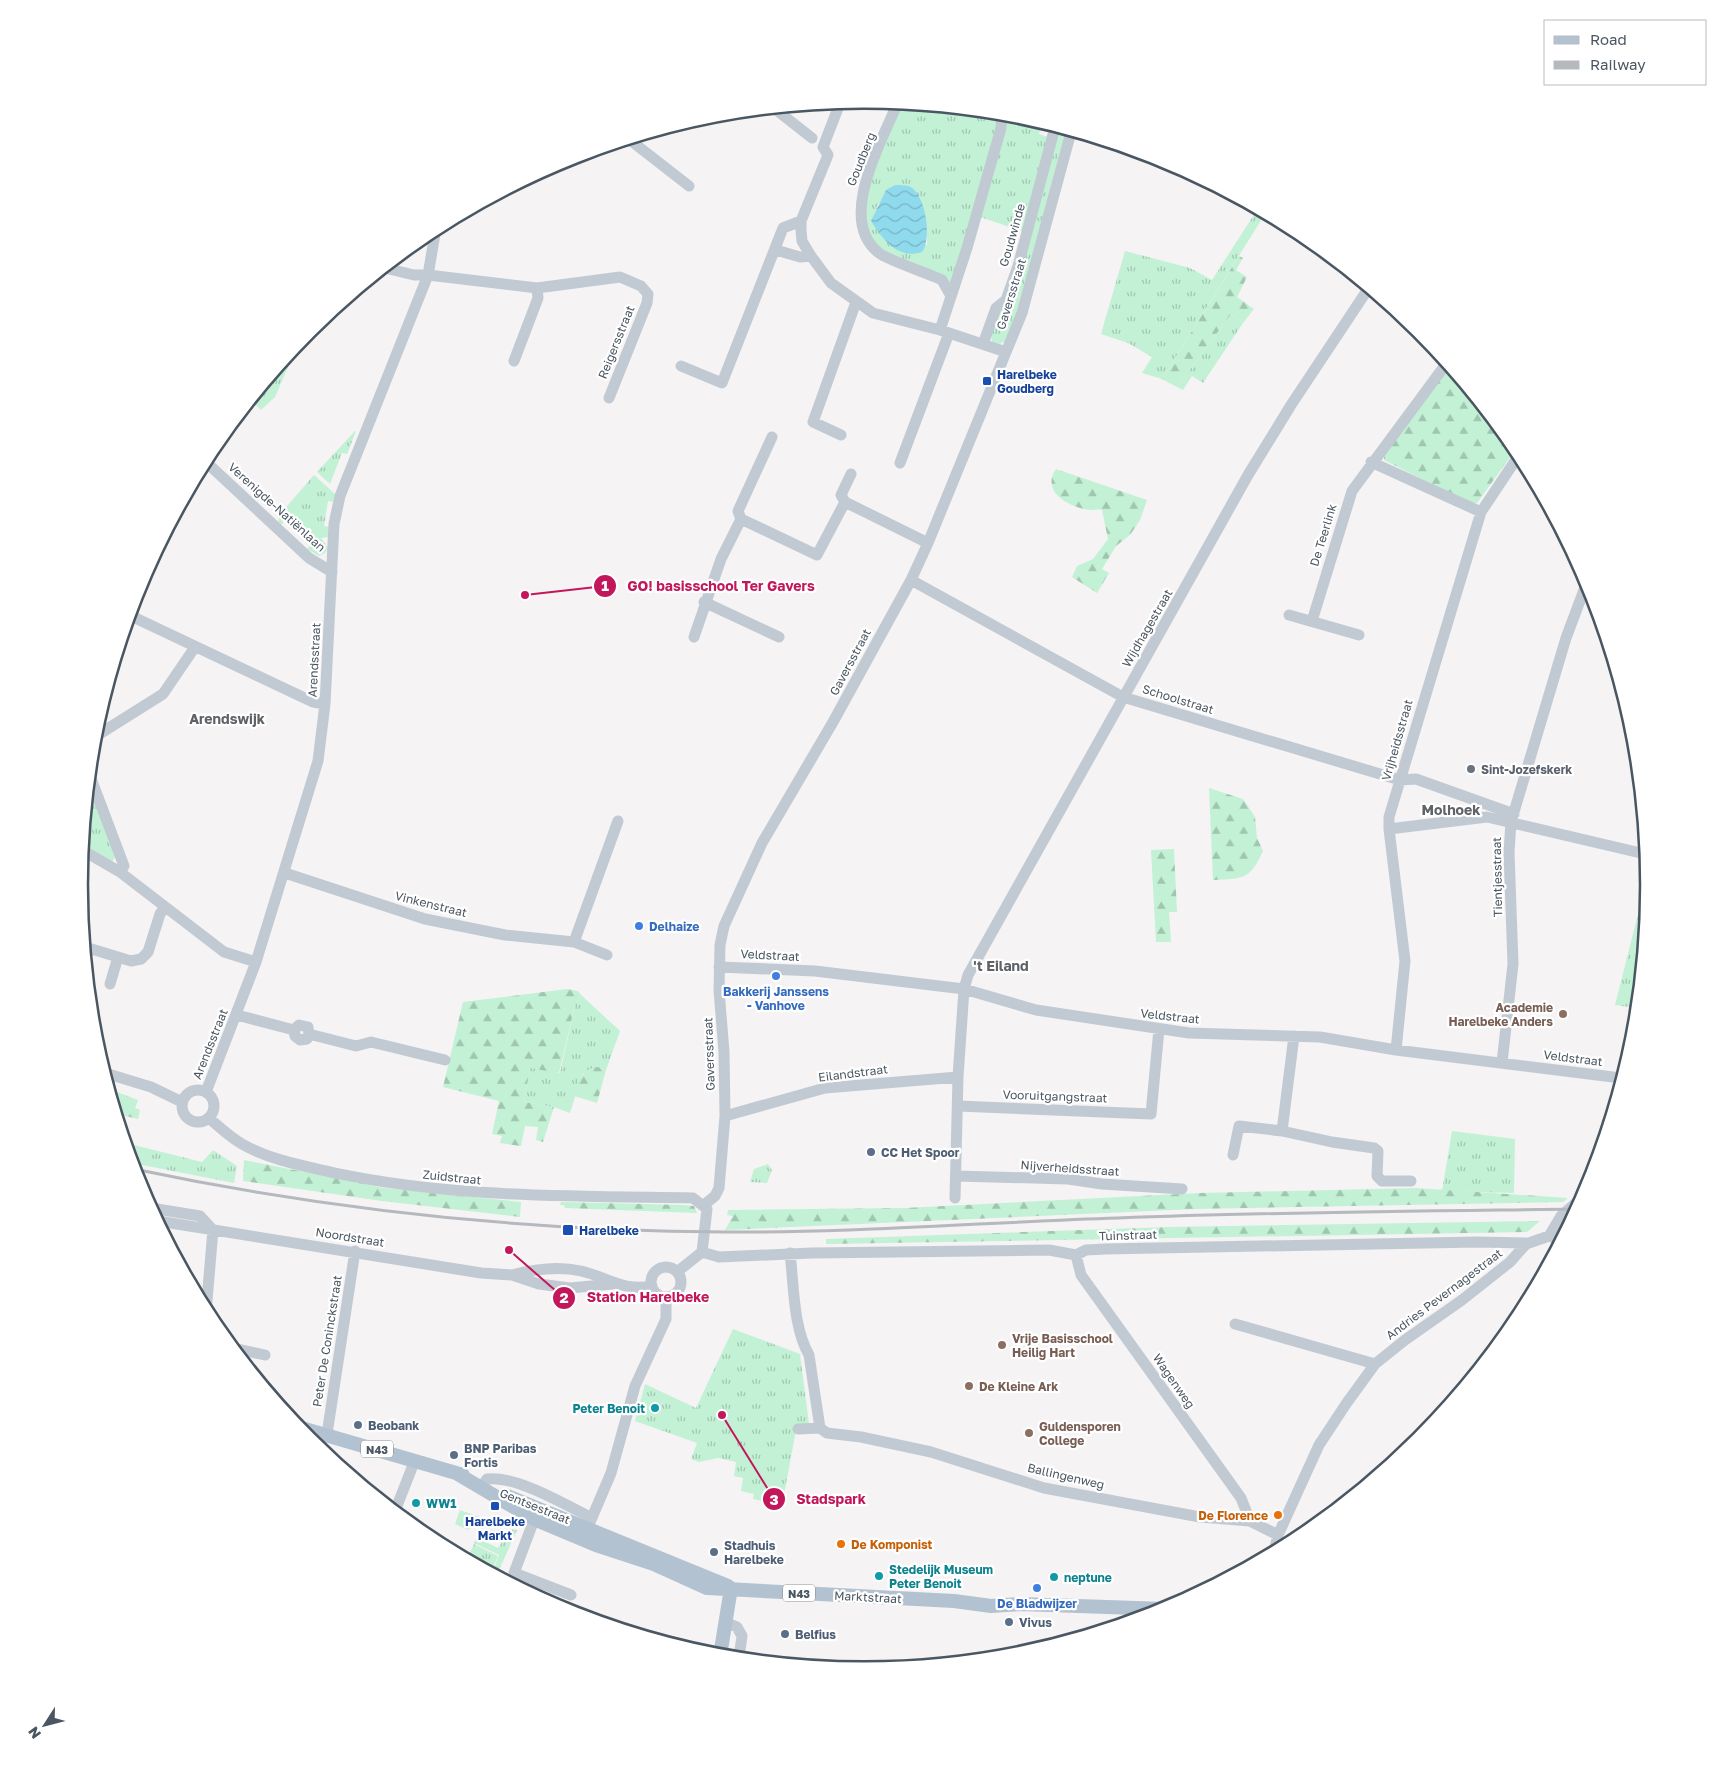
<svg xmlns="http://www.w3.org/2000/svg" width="1727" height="1770" font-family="'Golos Text',sans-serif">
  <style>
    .grass { fill: url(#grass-tufts); fill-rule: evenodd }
    .forest { fill: url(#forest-firs) }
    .water { fill: url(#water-waves) }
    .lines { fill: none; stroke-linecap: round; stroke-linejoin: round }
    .minor { stroke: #c1cad2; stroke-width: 11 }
    .major { stroke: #b3c2d1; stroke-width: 14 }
    .rail { stroke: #b5b8bd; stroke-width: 3 }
    .transit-dot { fill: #1a4fb4; stroke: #fff; stroke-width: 2 }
    .worship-dot { fill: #6b7280; stroke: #fff; stroke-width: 2 }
    .shop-dot { fill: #3f7fe0; stroke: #fff; stroke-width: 2 }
    .education-dot { fill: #8d6e63; stroke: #fff; stroke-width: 2 }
    .service-dot { fill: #5c6f8a; stroke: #fff; stroke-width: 2 }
    .culture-dot { fill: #0f9aa8; stroke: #fff; stroke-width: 2 }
    .food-dot { fill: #e8710a; stroke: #fff; stroke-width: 2 }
    .labels { text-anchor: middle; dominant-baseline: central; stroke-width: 4.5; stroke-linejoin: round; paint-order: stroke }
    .shield { fill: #fff; stroke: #808990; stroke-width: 1 }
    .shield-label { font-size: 11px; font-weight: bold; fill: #4a5661 }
    .street-label { font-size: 12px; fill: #4a5661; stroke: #fff }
    .transit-label { font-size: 12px; font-weight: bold; fill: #164399; stroke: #fff; text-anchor: start }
    .worship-label { font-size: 12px; font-weight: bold; fill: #5b616d; stroke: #fff; text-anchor: start }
    .shop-label { font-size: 12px; font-weight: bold; fill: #366cbe; stroke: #fff }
    .education-label { font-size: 12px; font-weight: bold; fill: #785e54; stroke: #fff; text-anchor: start }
    .service-label { font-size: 12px; font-weight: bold; fill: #4e5e75; stroke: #fff; text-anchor: start }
    .culture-label { font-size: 12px; font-weight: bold; fill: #0d838f; stroke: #fff; text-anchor: start }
    .food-label { font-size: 12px; font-weight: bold; fill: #c56008; stroke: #fff; text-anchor: end }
    .neighbourhood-label { font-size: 14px; font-weight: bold; fill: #5f6368; stroke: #fff }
    .rim { fill: none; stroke: #4a5661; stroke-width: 2.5 }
    .leader { fill: none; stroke: #c2185b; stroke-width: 2 }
    .callout-dot { fill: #c2185b; stroke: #fff; stroke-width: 2 }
    .mark-label { font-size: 15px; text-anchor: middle; font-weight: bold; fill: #fff }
    .callout-label { font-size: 14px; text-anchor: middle; font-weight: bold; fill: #c2185b; stroke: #fff; stroke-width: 4.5; stroke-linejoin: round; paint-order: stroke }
  </style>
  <defs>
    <pattern id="grass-tufts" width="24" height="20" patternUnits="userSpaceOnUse" patternTransform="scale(1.25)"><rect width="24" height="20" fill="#c3f1d5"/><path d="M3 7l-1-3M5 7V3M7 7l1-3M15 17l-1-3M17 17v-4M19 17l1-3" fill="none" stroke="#a0c6b0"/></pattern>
    <pattern id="forest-firs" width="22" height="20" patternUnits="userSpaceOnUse" patternTransform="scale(1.25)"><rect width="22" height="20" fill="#c3f1d5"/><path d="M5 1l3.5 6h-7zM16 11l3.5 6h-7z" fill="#a0c6b0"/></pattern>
    <pattern id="water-waves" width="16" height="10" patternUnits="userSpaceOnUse" patternTransform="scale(1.25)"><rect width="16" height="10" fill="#90daee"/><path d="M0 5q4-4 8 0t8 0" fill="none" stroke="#78b4c4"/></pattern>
  </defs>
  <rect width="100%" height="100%" fill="#f5f3f3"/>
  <path class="grass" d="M902,104L999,114L998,125L951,286C931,276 896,262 880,249C842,220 888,138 902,104ZM902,185L913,189C923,208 928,224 927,245L876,208L883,198Z
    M1006,114L1042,123L1039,134L1048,137L1022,231L980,217Z
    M1059,128L1066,130L1015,318L1005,341L1000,344L992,342L991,335Z
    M1257,210L1265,214L1162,379L1142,373L1152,357L1128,343L1101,334L1125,251L1190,268L1212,280Z
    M1231,314L1243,323L1203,383L1192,376L1183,390L1177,387Z
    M292,350L295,351L275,397L261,410L251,400Z
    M355,431H356L347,454L342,453L330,484L317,472Z
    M314,475L335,494L333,502L328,501L324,526L329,527L328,537L321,538L328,548L325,553L319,556L307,549L313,543L287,519L281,525L278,522L281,513Z
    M89,781L116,855L112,862L83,846Z
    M1639,910L1646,911L1636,1008L1615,1005Z
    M581,995L620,1031L606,1070L598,1067L582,1074L570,1113L554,1107L524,1102L530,1067L560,1073L575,1005Z
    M1452,1131L1515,1139L1514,1193L1442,1191Z
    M126,1143L202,1162L213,1150L237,1166L234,1183L132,1163Z
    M768,1164L772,1170L767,1183L750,1182L754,1169Z
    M733,1329L800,1354L809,1424L797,1425L782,1505L753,1499L754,1494L741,1491L743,1478L734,1476L736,1462L718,1458L699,1462L691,1459L697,1443L635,1421L645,1384L696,1408Z
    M460,1510L483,1518L468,1530L455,1524Z
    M511,1529L517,1530L500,1568L494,1573L492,1572L499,1555L474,1543L477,1538L498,1548Z
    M474,1544L498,1556L491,1572L467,1559Z"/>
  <path class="forest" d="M1239,256L1243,258L1236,270L1247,277L1237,297L1254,309L1243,323L1231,314L1177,387L1162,379Z
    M1451,370L1516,449L1477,503L1471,504L1384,460V452L1446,371Z
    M1056,469L1147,500L1140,520L1130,535L1116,546L1102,569L1109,573L1097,593L1072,577L1077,566L1093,559L1108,539L1102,510C1098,509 1095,510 1091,510C1070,508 1040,492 1056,469Z
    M1209,788L1243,799L1255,817L1257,838L1263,851C1249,881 1244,878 1213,880Z
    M1174,849L1177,912H1169L1171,942H1156L1151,850Z
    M567,989L578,991L581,995L575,1005L559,1073L530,1068L524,1102L554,1107L543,1142L536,1140L538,1127L525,1126L521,1146L500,1143L502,1136L492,1134L499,1101L443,1087L463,1002Z
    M598,1067L606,1070L597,1103L574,1096C578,1081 581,1069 598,1067Z
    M106,1079L115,1081L114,1091L138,1100L135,1108L140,1110L138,1119L122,1115L113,1101Z
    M244,1160L385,1188L521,1202L520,1217L382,1201L243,1181Z
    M1416,1188L1568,1198L1563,1202L1196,1209L725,1230L733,1216L727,1215L728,1210L905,1208L1200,1193Z
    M561,1202L683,1205L694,1206L697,1213L565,1208L564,1205H560Z
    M1540,1221L1527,1232L826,1244V1239L1169,1227Z"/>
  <path class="water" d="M895,185C900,185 906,185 911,187C926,197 932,239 922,252C898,260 882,239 871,221L886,190Z"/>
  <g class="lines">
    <path class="minor" d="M840,103L823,147L828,155L801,221V230L802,241L811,256L831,283L873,313L940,330L1006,352
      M897,104C882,142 836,220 879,253C889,261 928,273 942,280L951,296
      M775,109L812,138
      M630,140L689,186
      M776,250L800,257L811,256
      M385,268L414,275H428L537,288L620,277L641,286L648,294L647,303L609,398
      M940,330L967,248L1001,128L1002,114
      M297,344L299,345
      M983,344L996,308L1006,300L1018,266L1055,127
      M514,361L538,298L537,288
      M681,366L722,383L783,228L801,221
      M841,435L813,422L856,302
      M772,437L738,511L741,519L817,555L845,502L928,543
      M205,461L309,558L332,572
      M1371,462L1481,512
      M900,463L949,333
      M845,502L841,495L851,474
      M911,580L1123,697L1400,780L1416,779L1514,814
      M704,602L779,637
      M129,615L313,702L325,704
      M1289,615L1359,635
      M1312,621L1352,491L1446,364
      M694,637L721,559L741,519
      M93,738L163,694L195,647
      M90,776L124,866L120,872
      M1389,829L1487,817L1645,854
      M82,850L120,872L224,952L256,962
      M285,873L425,919L505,935L574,942L618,821
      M80,901L81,898
      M574,942L607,955
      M85,947L131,961L141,959L148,952L160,914L165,907
      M719,967L815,971L964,989L1036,1010L1189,1033L1320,1037L1396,1050L1621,1078
      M110,984L118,957
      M237,1015L294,1030
      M294,1030L295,1036L300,1040L307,1039L309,1034
      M294,1030L299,1025L308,1027L309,1034
      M309,1034L356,1046L371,1042L445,1060
      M1396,1050L1405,961L1389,829V817L1481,512L1519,455
      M1502,1063L1513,964L1509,852L1511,822L1566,638L1587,582
      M105,1073L151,1087L182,1102
      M182 1106a16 16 0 1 1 32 0a16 16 0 1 1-32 0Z
      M206,1092L256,962L318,761L325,704L334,524L340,496L428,275L436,228
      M958,1106L1151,1114L1159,1029
      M725,1116L825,1088L958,1077
      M209,1118C219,1127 230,1137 242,1144C270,1160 304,1166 335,1173C454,1198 573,1196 693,1198L707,1209L702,1252
      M1282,1131L1294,1036
      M1233,1155L1239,1126L1282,1131L1332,1142L1374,1148L1378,1151L1377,1176L1382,1181H1411
      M956,1176L1068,1179L1102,1184L1182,1189
      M955,1198L958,1077L964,989L968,975L1248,475L1291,405L1368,289
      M704,1205L715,1196L719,1188L725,1116L724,1052L719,990L720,945L724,926L762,843L833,722L911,580L928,543L1022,313L1071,132
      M151,1208L200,1216L213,1230
      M158,1221L481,1273L512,1275L539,1284L570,1288L613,1284
      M1549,1236L1561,1216L1583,1197
      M702,1252L719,1257L812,1253L1049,1250L1076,1255L1086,1250L1105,1249L1477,1242L1529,1243L1549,1236L1559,1240
      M790,1253C794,1286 793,1327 809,1355L820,1428L827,1433L861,1437L931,1452L1044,1488L1200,1517L1250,1521L1278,1535
      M1076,1255L1081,1275L1241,1498L1250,1521
      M651 1282a15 15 0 1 1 30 0a15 15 0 1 1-30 0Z
      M677,1272L702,1252
      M512,1275C535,1269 558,1266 581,1271C607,1277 624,1292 652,1286
      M206,1312L213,1230
      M1235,1324L1375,1364
      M233,1348L265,1355
      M798,1429L820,1428
      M327,1434L355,1251
      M481,1487L487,1479C515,1475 566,1505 592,1518
      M395,1511L415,1460
      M537,1512L514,1573L571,1595
      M580,1532L588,1527L611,1473L635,1386L666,1319V1297
      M1274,1551L1278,1535L1319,1445L1346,1404L1375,1364L1405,1340L1462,1300L1510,1262L1527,1243
      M725,1622L737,1627L742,1636L739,1657"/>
    <path class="major" d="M298,1427L463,1475
      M456,1473L534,1519L596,1545L654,1564L707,1588L954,1601L991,1606L1020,1604L1165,1609
      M505,1495L728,1586
      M720,1656L731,1588"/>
    <path class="rail" d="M134,1169C329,1210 526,1231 725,1232C856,1233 987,1222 1118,1218C1271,1212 1423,1211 1576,1209"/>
  </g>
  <g class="transit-dot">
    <rect x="982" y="376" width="10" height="10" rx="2.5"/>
    <rect x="562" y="1224" width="12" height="12" rx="2.5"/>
    <rect x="490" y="1501" width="10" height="10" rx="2.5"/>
  </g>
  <circle class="worship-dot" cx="1471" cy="769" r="5"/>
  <g class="shop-dot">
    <circle cx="639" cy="926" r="5"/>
    <circle cx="776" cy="976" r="5"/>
    <circle cx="1037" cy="1588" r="5"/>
  </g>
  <g class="education-dot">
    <circle cx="1563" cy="1014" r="5"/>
    <circle cx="1002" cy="1345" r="5"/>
    <circle cx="969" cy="1386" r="5"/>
    <circle cx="1029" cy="1433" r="5"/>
  </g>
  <g class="service-dot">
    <circle cx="871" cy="1152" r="5"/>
    <circle cx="358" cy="1425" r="5"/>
    <circle cx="454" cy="1455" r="5"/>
    <circle cx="714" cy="1552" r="5"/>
    <circle cx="1009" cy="1622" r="5"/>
    <circle cx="785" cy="1634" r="5"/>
  </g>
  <g class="culture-dot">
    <circle cx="655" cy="1408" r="5"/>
    <circle cx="416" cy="1503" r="5"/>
    <circle cx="879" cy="1576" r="5"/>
    <circle cx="1054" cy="1577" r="5"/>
  </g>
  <g class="food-dot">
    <circle cx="1278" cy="1515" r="5"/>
    <circle cx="841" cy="1544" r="5"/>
  </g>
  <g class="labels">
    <g class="shield">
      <rect x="361" y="1440.5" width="32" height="17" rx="4"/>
      <rect x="783" y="1584.5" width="32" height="17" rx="4"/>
    </g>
    <g class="shield-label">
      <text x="377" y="1449">N43</text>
      <text x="799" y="1593">N43</text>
    </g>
    <g class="street-label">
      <text transform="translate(861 159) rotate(-68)">Goudberg</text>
      <text transform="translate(1012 235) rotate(-74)">Goudwinde</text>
      <text transform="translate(1011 294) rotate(-73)">Gaversstraat</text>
      <text transform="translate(616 342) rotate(-68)">Reigersstraat</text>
      <text transform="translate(277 507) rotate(42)">Verenigde-Natiënlaan</text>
      <text transform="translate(1323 535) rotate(-73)">De Teerlink</text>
      <text transform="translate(1147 628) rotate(-60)">Wijdhagestraat</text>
      <text transform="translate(314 660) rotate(-87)">Arendsstraat</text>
      <text transform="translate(850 662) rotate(-62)">Gaversstraat</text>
      <text transform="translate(1178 699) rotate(17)">Schoolstraat</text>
      <text transform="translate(1397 740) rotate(-74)">Vrijheidsstraat</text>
      <text transform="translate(1497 877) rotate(-91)">Tientjesstraat</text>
      <text transform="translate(431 904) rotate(14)">Vinkenstraat</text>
      <text transform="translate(770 955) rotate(3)">Veldstraat</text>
      <text transform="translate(1170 1016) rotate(6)">Veldstraat</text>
      <text transform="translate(210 1044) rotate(-68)">Arendsstraat</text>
      <text transform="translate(709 1054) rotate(-92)">Gaversstraat</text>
      <text transform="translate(1573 1058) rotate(7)">Veldstraat</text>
      <text transform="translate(853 1073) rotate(-7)">Eilandstraat</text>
      <text transform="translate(1055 1096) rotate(2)">Vooruitgangstraat</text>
      <text transform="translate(1070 1168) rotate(4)">Nijverheidsstraat</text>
      <text transform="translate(452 1177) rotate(6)">Zuidstraat</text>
      <text transform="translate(1128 1235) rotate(-2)">Tuinstraat</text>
      <text transform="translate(350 1237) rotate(9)">Noordstraat</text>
      <text transform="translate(1444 1294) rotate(-37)">Andries Pevernagestraat</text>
      <text transform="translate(327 1341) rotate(-81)">Peter De Coninckstraat</text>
      <text transform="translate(1174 1381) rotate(55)">Wagenweg</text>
      <text transform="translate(1066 1476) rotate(13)">Ballingenweg</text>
      <text transform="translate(535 1506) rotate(22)">Gentsestraat</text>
      <text transform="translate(868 1597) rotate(3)">Marktstraat</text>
    </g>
    <g class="transit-label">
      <text x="997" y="374">Harelbeke<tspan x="997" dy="14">Goudberg</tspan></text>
      <text x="579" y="1230">Harelbeke</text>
      <text x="495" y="1521" text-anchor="middle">Harelbeke<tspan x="495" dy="14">Markt</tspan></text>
    </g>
    <g class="worship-label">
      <text x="1481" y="769">Sint-Jozefskerk</text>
    </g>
    <g class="shop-label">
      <text x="649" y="926" text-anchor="start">Delhaize</text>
      <text x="776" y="991">Bakkerij Janssens<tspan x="776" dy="14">- Vanhove</tspan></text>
      <text x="1037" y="1603">De Bladwijzer</text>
    </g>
    <g class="education-label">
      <text x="1553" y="1007" text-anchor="end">Academie<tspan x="1553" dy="14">Harelbeke Anders</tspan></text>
      <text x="1012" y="1338">Vrije Basisschool<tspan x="1012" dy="14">Heilig Hart</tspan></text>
      <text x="979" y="1386">De Kleine Ark</text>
      <text x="1039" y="1426">Guldensporen<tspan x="1039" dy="14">College</tspan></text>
    </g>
    <g class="service-label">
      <text x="881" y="1152">CC Het Spoor</text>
      <text x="368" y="1425">Beobank</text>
      <text x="464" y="1448">BNP Paribas<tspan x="464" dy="14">Fortis</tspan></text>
      <text x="724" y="1545">Stadhuis<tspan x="724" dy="14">Harelbeke</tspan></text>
      <text x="1019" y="1622">Vivus</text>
      <text x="795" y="1634">Belfius</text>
    </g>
    <g class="culture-label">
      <text x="645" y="1408" text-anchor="end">Peter Benoit</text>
      <text x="426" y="1503">WW1</text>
      <text x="889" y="1569">Stedelijk Museum<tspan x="889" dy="14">Peter Benoit</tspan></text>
      <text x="1064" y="1577">neptune</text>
    </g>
    <g class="food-label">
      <text x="1268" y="1515">De Florence</text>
      <text x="851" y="1544" text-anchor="start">De Komponist</text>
    </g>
    <g class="neighbourhood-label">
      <text x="227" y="718">Arendswijk</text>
      <text x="1451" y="809">Molhoek</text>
      <text x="1001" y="965">'t Eiland</text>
    </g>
  </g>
  <path d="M0 0H1727V1770H0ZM88 885a776 776 0 1 1 1552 0a776 776 0 1 1-1552 0Z" fill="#fff" fill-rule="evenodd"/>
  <path class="rim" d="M88 885a776 776 0 1 1 1552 0a776 776 0 1 1-1552 0Z"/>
  <path class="leader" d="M525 595L605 586M509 1250L564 1298M722 1415L774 1499"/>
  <g class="callout-dot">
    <circle cx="525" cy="595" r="5"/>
    <circle cx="509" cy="1250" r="5"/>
    <circle cx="722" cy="1415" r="5"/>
    <circle cx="605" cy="586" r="12"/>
    <circle cx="564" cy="1298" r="12"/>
    <circle cx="774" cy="1499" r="12"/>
  </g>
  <g class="mark-label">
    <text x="605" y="591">1</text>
    <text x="564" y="1303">2</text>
    <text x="774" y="1505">3</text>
  </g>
  <g class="callout-label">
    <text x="721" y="591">GO! basisschool Ter Gavers</text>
    <text x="648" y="1302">Station Harelbeke</text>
    <text x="831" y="1504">Stadspark</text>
  </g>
  <rect x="1544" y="20" width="162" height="65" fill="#ffffff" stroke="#b7bbc0"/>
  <rect x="1554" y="36" width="25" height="8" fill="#b3c2d1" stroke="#b7bbc0"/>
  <text x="1590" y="45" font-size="15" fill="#4a5661">Road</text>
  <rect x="1554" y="61" width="25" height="8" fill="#b5b8bd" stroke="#b7bbc0"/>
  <text x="1590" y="70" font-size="15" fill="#4a5661">Railway</text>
  <g transform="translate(45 1725) rotate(234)" stroke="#ffffff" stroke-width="4" paint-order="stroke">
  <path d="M0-4L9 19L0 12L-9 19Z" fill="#4a5661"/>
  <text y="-8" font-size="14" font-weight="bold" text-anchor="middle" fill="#4a5661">N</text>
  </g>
</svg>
